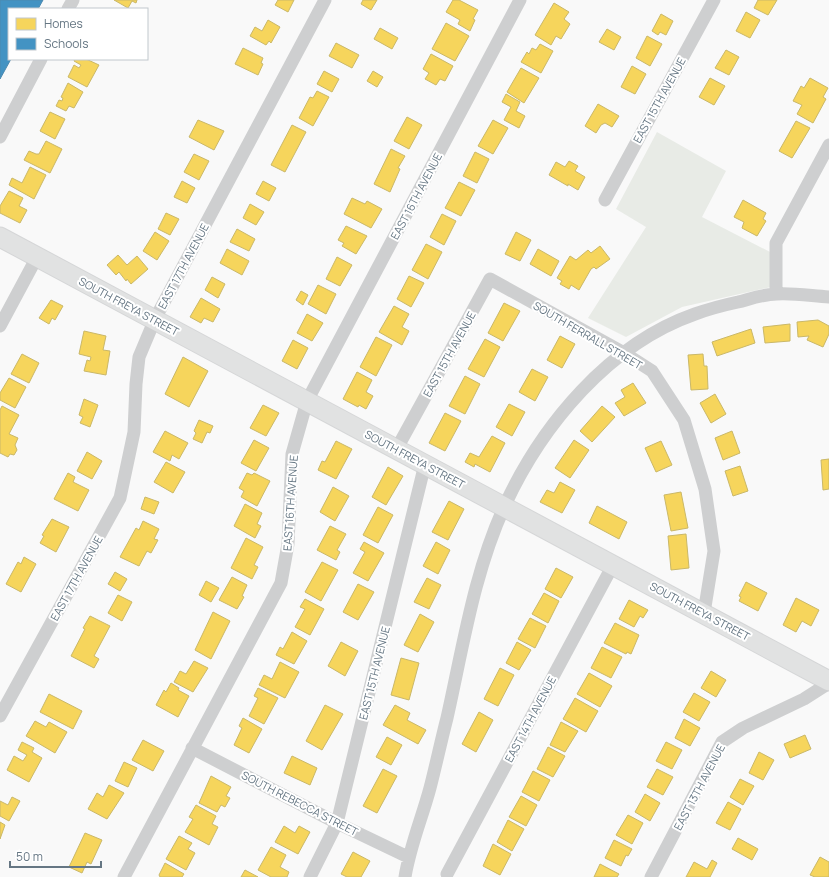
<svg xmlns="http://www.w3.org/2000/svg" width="829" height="877" font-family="Manrope,sans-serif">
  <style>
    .green { fill: #e8ebe6 }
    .homes { fill: #f6d55c; stroke: #cab868 }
    .schools { fill: #4393c3; stroke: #4d8ab0 }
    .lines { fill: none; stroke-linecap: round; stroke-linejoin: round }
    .secondary-casing { stroke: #d5d6d7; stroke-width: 21 }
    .street { stroke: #cecfd0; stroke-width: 13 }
    .secondary { stroke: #e1e2e2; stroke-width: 19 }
    .labels { text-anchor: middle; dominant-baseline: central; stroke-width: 4; stroke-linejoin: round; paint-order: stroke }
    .street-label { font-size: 11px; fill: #657683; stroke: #fff }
  </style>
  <rect width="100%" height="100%" fill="#f9f9f9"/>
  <path class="green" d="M657,132L726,171L702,217L772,253L771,287L682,307L626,337L588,318L646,227L616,209Z"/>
  <path class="homes" d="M114,0H137L136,3L132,1L128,8Z
    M278,0H294L288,12L275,5Z
    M363,0H377L371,10L361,4Z
    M453,0H459L478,10L473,19L475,20L470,31L458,24L460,20L446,12Z
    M758,0H777L768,15L754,8Z
    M554,3L569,12L564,19L570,24L561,39L556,36L551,45L535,35Z
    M746,12L760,20L750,38L736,31Z
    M661,14L673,21L666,35L660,32L658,35L652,31Z
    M268,20L280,27L271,43L269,41L266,45L250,36L255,27L262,31Z
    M446,23L469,36L455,61L432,49Z
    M380,28L398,38L392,49L374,39Z
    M607,29L621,37L614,50L599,42Z
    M647,36L662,44L650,66L636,58Z
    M336,43L359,55L352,68L329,56Z
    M540,44L553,51L541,73L521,62L527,52L529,54L532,48L536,50Z
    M243,48L263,58L261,63L263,64L258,75L235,64Z
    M726,50L739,57L729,75L715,68Z
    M431,54L453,66L445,81L440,79L436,85L425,79L429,73L423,69Z
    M75,59H86L99,65L87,87L68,77L74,65L79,68L81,65L74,61Z
    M632,66L646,74L635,94L621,87Z
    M521,68L539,78L524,103L507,92Z
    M324,71L339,79L332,92L317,84Z
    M373,71L383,77L377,87L367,81Z
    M710,78L725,86L714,105L699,97Z
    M810,78L828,88L823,97L826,99L813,123L797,114L802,105L793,101L801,86L804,88Z
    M68,83L83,92L74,108L69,106L66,111L56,106L59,100L62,101L63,98L61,97Z
    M317,91L329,97L313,126L299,118L310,97L313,98Z
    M506,94L520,102L516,111L525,116L519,128L504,120L511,107L502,102Z
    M598,104L619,116L612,127L605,123L601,125L596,133L585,126Z
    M50,112L65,119L55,139L40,131Z
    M407,117L422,125L409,149L394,141Z
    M198,120L224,131L214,150L189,137Z
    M493,120L508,128L493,154L478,146Z
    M796,121L810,128L792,158L779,151Z
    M292,125L306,132L285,172L271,165Z
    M46,141L62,149L50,173L24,160L29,151L36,154H39Z
    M391,149L405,156L398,168L400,169L390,192L374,184Z
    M475,152L489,159L477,183L463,176Z
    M194,154L209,161L199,180L184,172Z
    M569,161L578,166L575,171L585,177L578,190L568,184V186L549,175L556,162L565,167Z
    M30,167L46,175L34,199L9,185L12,178L22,183Z
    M182,181L195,188L187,203L174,197Z
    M263,181L276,188L269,201L256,194Z
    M459,182L475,190L461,216L445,208Z
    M9,191L23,198L19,206L27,210L20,223L0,213V206Z
    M352,198L365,204L367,201L382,209L371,228L344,214Z
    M743,200L766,213L763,219L766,221L757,236L742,228L744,222L734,217Z
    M250,204L264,212L256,225L243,218Z
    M166,213L179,219L170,235L158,229Z
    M442,214L456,221L444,245L430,237Z
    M346,226L367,236L356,254L342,246L344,243L338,240Z
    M237,229L255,239L249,251L230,242Z
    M155,232L169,241L157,260L143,251Z
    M516,232L531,240L520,261L505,254Z
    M426,244L442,252L428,279L412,270Z
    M600,246L610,259L596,269L594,267L591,269L579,290L571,285L569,289L560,284L562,281L557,278L570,256L576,260L588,250L591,253Z
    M227,249L249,261L242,275L220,263Z
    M538,249L559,261L551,276L530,264Z
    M118,255L127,265L137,256L148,269L131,284L127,279L126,281L119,272L116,275L107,265Z
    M337,257L352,265L340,286L326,279Z
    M409,276L424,283L411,307L397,299Z
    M212,277L225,284L218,298L205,290Z
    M318,285L336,294L326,314L308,304Z
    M301,291L308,295L303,305L296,300Z
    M201,298L220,309L213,322L204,318L201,323L190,317Z
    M51,300L63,306L55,320L52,318L49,324L39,318Z
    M504,303L520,311L503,341L488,333Z
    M394,306L409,314L402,327L409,331L402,345L379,332Z
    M307,314L323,323L312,341L297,333Z
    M818,320L829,326V334L823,347L807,340L809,336L798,337L797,322Z
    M790,324V341L765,343L763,327Z
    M751,329L755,343L717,356L712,342Z
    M84,331L106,336L103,350L110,351L106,375L84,371L87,360L90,361L91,357L79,354Z
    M560,336L575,344L562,368L547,360Z
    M376,337L392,345L376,376L360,367Z
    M485,339L500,347L484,377L468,369Z
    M293,340L308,348L297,369L282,361Z
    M22,354L39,363L29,383L11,374Z
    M703,354L704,366H707L708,389L691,390L688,355Z
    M183,357L208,371L189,407L165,394Z
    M532,369L548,377L535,401L519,392Z
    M357,372L372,380L366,392L373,396L366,409L359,405L358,407L343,399Z
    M465,376L480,384L465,414L449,406Z
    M9,378L26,387L15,408L0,400V393Z
    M633,383L646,403L624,416L615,403L625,397L621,390Z
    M715,394L726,414L711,423L700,403Z
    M84,399L98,405L90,427L80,423L83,417L79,415Z
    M509,404L525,412L512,436L496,427Z
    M263,405L279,413L266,436L250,428Z
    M2,406L19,415L9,434L18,438L15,445L17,450L14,455L10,454L8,457L0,453V410Z
    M602,406L615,417L592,442L580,431Z
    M445,413L461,421L445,451L429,443Z
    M199,420L213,426L210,433L207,432L202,443L193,439L196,433L194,431Z
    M165,431L188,443L179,459L172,455L170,461L153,452Z
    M732,431L740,453L723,460L715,438Z
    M492,436L505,443L490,472L475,464L474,467L465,462L470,453L479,457Z
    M254,440L269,448L256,471L241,463Z
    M574,440L589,450L570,478L555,468Z
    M336,441L352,449L336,479L318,470L322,461L325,462Z
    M661,441L672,465L656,472L645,448Z
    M87,452L102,461L92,479L77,471Z
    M829,459V489L823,490L821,460Z
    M166,462L185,472L173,493L154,482Z
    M740,466L748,491L733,496L725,471Z
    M388,467L403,476L386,505L372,497Z
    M68,473L75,477L73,482L89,490L78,511L54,499Z
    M247,473L252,475L254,473L270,481L257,506L241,497L244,491L239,488Z
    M560,482L575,490L562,513L540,502L547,490L554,493Z
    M333,487L349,496L335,521L320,512Z
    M681,492L688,528L671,531L664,495Z
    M145,497L159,502L154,514L141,509Z
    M449,501L464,509L448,540L432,532Z
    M245,504L262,513L257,524L261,526L255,538L234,526Z
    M597,506L627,522L619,539L589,523Z
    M378,507L393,515L378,543L363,535Z
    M52,519L69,527L56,552L40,543L44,536L42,535Z
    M143,521L159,529L154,539L158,540L151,553L147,551L139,566L120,557L136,528L139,530Z
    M330,526L346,534L337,550L340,552L336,560L317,550Z
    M686,534L689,568L671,570L668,536Z
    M246,538L263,547L254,565L258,567L252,579L231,568Z
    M364,542L384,553L368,581L353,573L365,552L360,549Z
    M436,542L450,550L438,574L423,566Z
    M24,557L36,564L21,592L6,584L18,562L21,564Z
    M322,562L338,570L321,601L305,592Z
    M556,568L573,577L561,598L545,589Z
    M115,572L127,579L120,591L108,584Z
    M232,577L247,585L242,596L244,597L237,609L219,600Z
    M427,578L441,585L429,609L414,602Z
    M206,581L219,588L211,602L199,595Z
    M746,582L767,593L758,611L739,601L741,597L739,596Z
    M358,584L374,592L358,620L343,612Z
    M544,593L559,601L548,623L532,614Z
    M118,595L132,602L122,621L108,613Z
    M796,598L819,610L811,626L802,621L796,632L783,625Z
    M305,599L324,609L310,635L295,627L305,609L300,607Z
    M629,600L648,610L643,618L640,616L634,627L619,619Z
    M213,612L230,621L211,659L195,650Z
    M420,614L434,622L418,652L404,645Z
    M90,616L110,626L94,656L99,659L94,668L71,656L85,629L83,628Z
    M530,618L546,626L535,648L518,639Z
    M615,623L639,635L631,654L627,652L626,654L604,643Z
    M292,632L307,641L294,664L276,655L280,647L283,649Z
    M341,642L358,651L345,676L328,666Z
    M517,642L531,650L519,670L506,663Z
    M602,647L622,657L611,678L591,668Z
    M401,658L419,663L409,700L391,695Z
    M194,661L208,668L193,692L174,682L180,671L186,674Z
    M280,662L299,672L285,698L259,685L264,675L272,679Z
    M500,668L514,675L498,706L484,699Z
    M711,671L726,680L716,697L701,688Z
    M589,673L612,686L600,707L577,694Z
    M171,683L179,688L178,690L189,696L178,717L156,705L164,690L166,692Z
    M258,688L278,698L264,724L249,716L258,698L254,696Z
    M694,693L710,702L699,721L683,712Z
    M49,694L82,711L73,729L40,712Z
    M575,698L598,711L586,732L563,719Z
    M325,705L343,714L322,750L306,741Z
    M395,705L410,713L407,720L426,730L418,744L383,725Z
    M479,712L493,720L476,752L462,744Z
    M243,718L262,729L249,753L234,745L242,728L239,726Z
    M684,719L700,728L690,746L675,738Z
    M35,721L46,727L49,722L67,732L55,753L26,736Z
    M561,722L578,731L565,752L550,745Z
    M805,735L811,749L790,758L784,744Z
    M387,737L402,745L391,765L376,757Z
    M143,740L164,751L153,771L132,760Z
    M22,742L34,748L32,752L42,758L29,782L7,770L14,756L23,761L27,755L18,750Z
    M666,742L682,750L672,769L656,761Z
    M548,747L565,756L553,777L537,769Z
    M759,752L774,760L763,780L749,773Z
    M292,756L317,768L310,785L284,773Z
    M124,762L137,768L128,787L115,781Z
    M383,769L397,776L377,813L363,806Z
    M657,769L673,777L663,795L647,787Z
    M533,771L550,780L539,801L522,792Z
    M211,776L231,787L226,796L230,798L225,807L221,805L217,812L199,803Z
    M740,779L754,786L743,805L730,797Z
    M109,785L124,793L107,819L88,809L97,793L103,797Z
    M645,794L660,803L650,821L635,812Z
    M521,796L537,805L526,826L509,817Z
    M12,797L20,801L9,821L0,816V801L8,805Z
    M728,802L741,809L730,830L716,823Z
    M196,805L216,816L212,824L218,827L209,845L185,832L193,819L189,817Z
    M628,815L643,823L632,844L616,835Z
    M508,820L524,829L512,851L497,842Z
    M0,822L5,825L0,839Z
    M284,826L295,833L299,826L310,832L298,854L275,842Z
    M85,833L102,840L91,864L87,862L82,873L69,867Z
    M179,836L192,843L188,849L195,853L186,870L166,859Z
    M738,838L758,849L752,860L732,849Z
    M614,840L632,849L628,856L626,855L621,866L605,858Z
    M493,844L511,854L500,875L483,866Z
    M271,847L286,855L280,867L289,872L287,877H271L258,870Z
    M353,852L370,861L361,877H347L341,874Z
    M820,857L829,862V877H815L810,875Z
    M712,860L717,863L710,877H686L694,862L707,869Z
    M165,863L184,874L182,877H160L159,875Z
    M600,864L619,874L617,877H594Z
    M245,870L258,877H241Z"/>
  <path class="schools" d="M0,0H43L38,9H9V59H11L0,79Z"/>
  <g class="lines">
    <defs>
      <path id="secondary" d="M0,237L829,681"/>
    </defs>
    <use href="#secondary" class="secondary-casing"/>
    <path class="street" d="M68,9L73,0
      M0,137L41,59
      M605,200L714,0
      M776,293V243L829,145
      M0,326L37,257
      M396,450L490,279L624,353L652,371L684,420L705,489L714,551L704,613
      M0,716L120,498L134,432L136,384L139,357L155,319L325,0
      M192,748L337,823L408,857
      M447,874L613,565
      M124,877L281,583L288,544L292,454L307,401L520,0
      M310,877L337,823L425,464
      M405,877C410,846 422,818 430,788C436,765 441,741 447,718C463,647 474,572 505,505C542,425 609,344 695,314C709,309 724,305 738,302C750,299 764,294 777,294C794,293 812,296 829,297
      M651,877L722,742L743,728L804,699L829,683"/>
    <use href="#secondary" class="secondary"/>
  </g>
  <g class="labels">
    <g class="street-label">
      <text transform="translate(659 100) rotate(-61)">EAST 15TH AVENUE</text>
      <text transform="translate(416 196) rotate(-62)">EAST 16TH AVENUE</text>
      <text transform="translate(183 266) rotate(-62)">EAST 17TH AVENUE</text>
      <text transform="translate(129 306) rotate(28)">SOUTH FREYA STREET</text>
      <text transform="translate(588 335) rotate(30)">SOUTH FERRALL STREET</text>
      <text transform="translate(449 354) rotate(-61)">EAST 15TH AVENUE</text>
      <text transform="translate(415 459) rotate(28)">SOUTH FREYA STREET</text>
      <text transform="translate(290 503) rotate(-86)">EAST 16TH AVENUE</text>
      <text transform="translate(76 578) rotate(-61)">EAST 17TH AVENUE</text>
      <text transform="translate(700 611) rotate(28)">SOUTH FREYA STREET</text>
      <text transform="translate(374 673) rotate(-76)">EAST 15TH AVENUE</text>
      <text transform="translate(530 719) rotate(-62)">EAST 14TH AVENUE</text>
      <text transform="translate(699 787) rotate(-62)">EAST 13TH AVENUE</text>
      <text transform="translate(300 803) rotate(27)">SOUTH REBECCA STREET</text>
    </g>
  </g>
  <rect x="8" y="8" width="140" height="52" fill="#ffffff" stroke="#c1c8cd"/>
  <rect x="16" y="18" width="20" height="12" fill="#f6d55c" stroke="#c1c8cd"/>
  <text x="44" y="28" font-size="12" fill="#657683">Homes</text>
  <rect x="16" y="38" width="20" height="12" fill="#4393c3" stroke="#c1c8cd"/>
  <text x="44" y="48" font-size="12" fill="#657683">Schools</text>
  <path d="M10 861v6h91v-6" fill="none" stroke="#657683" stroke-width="2"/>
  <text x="16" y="861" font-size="12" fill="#657683" stroke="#ffffff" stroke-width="3" paint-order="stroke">50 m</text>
</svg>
